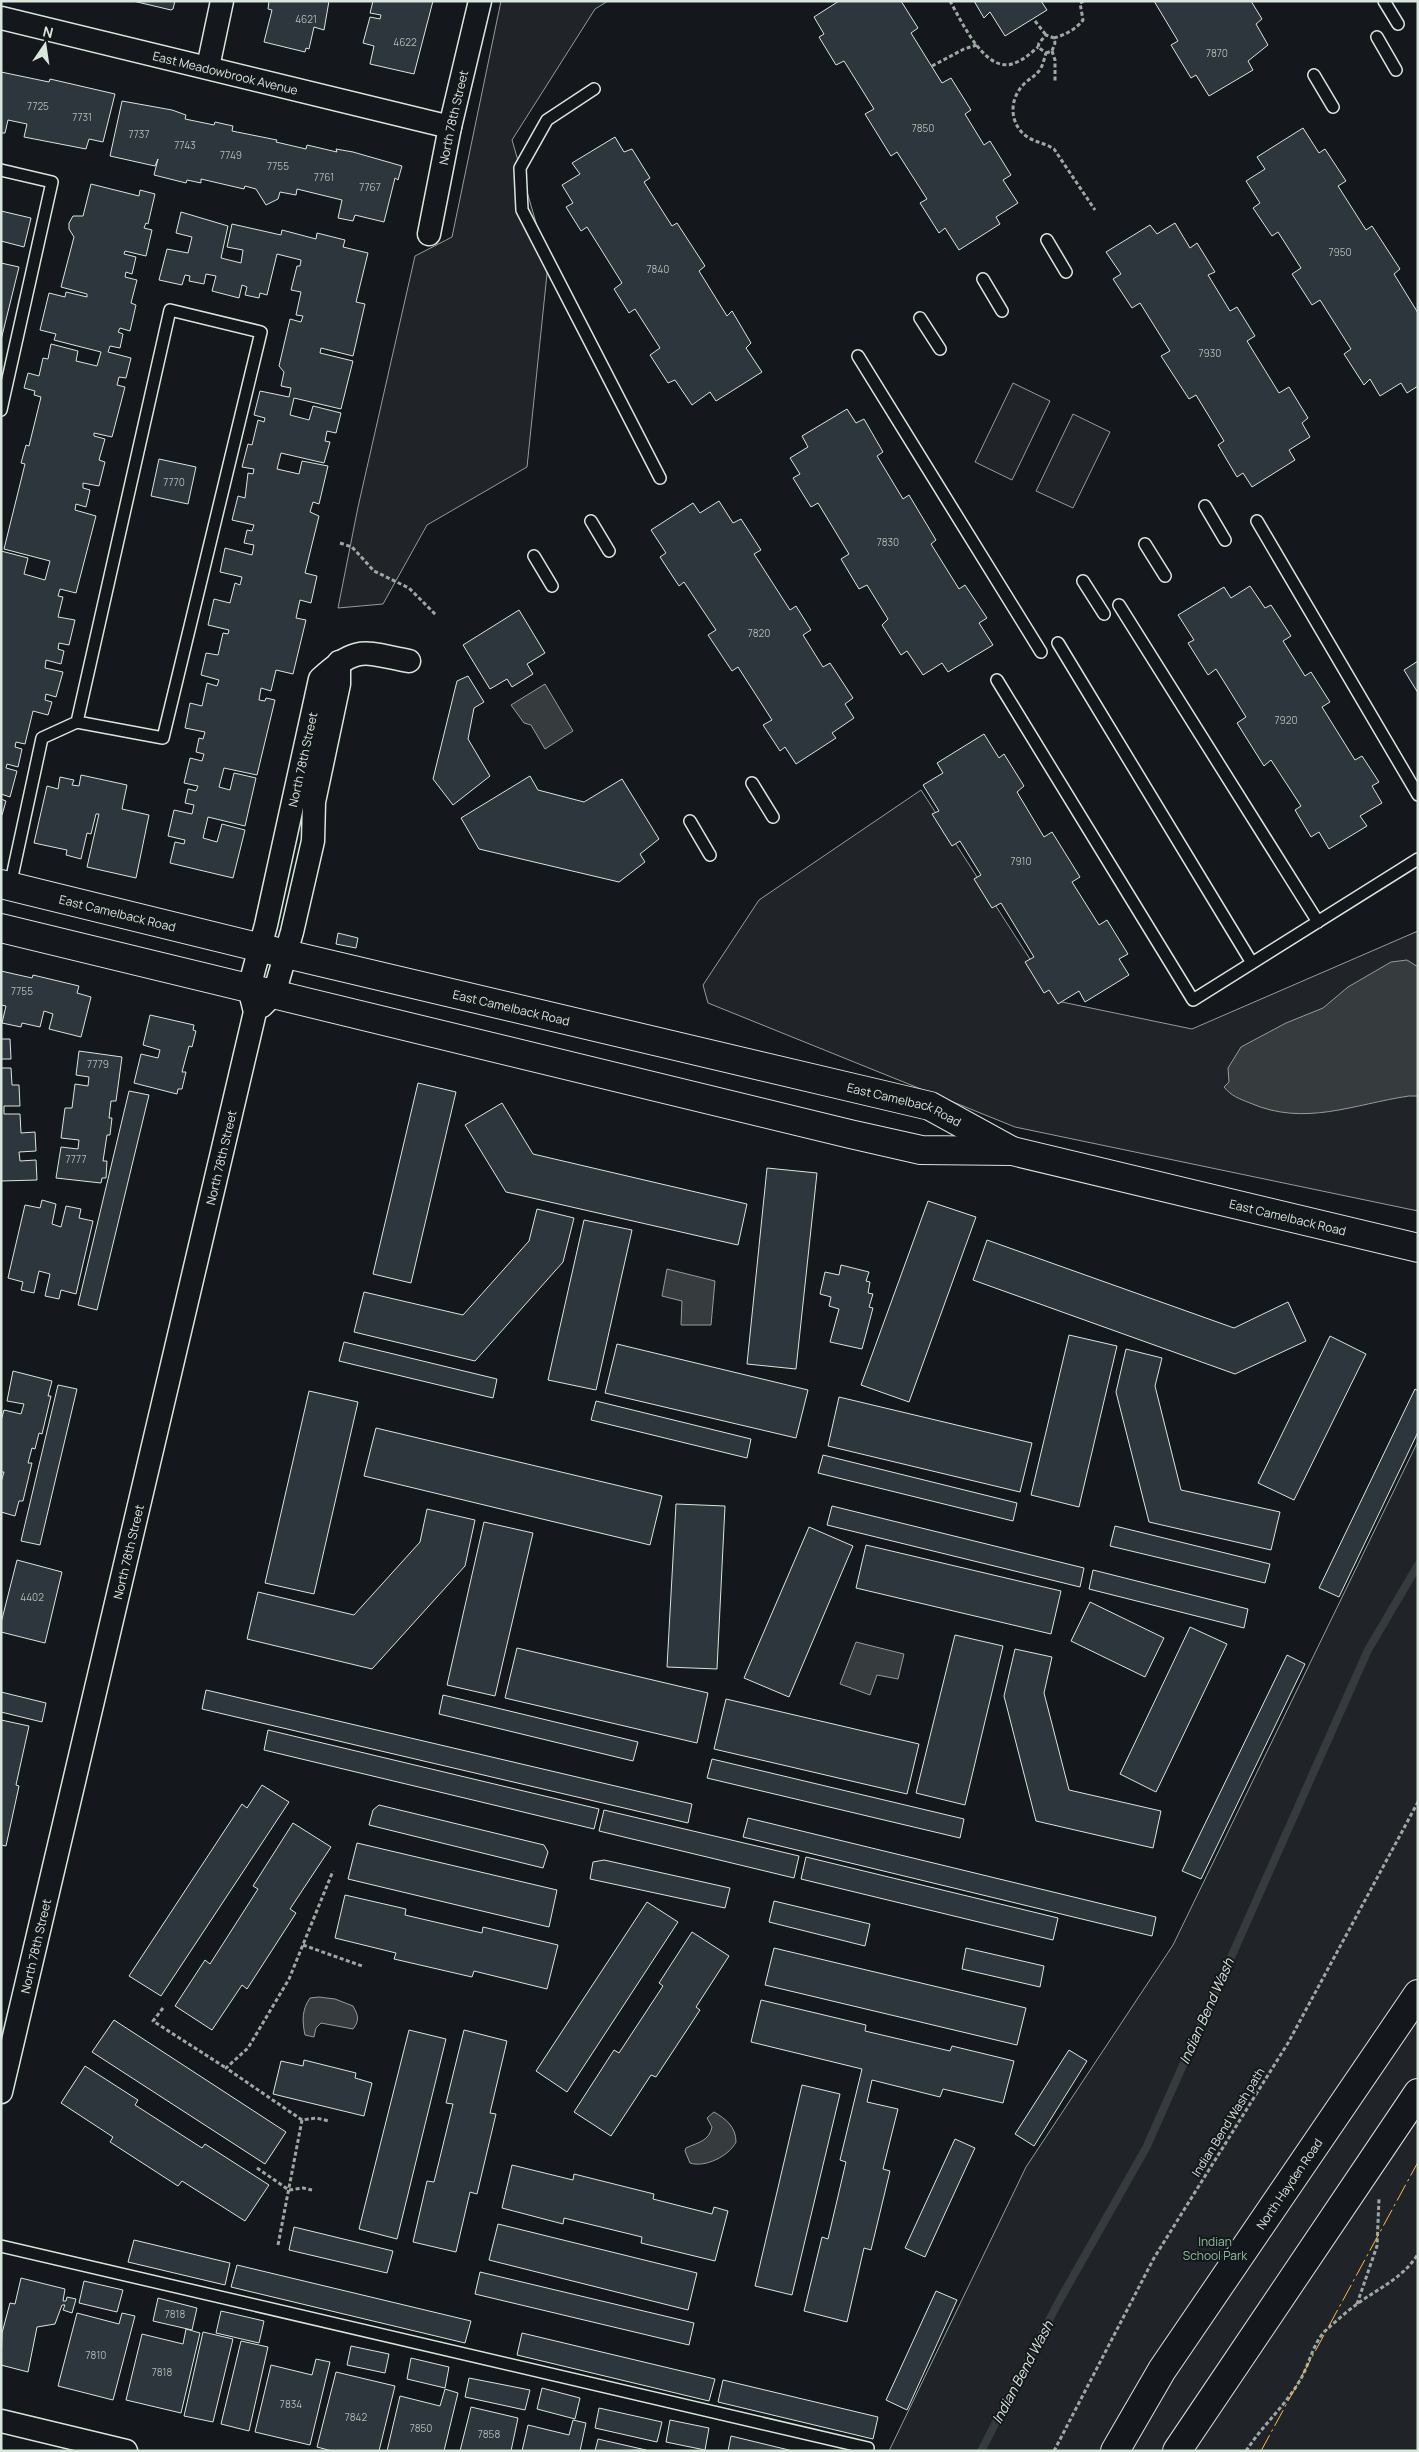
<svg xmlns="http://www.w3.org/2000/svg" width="1419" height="2452" font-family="Manrope,sans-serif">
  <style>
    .green { fill: #202428; stroke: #939e99 }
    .water { fill: #363b3e; stroke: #939e99 }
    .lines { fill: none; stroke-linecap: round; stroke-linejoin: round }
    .stream { stroke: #363b3e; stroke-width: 8 }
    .building { fill: #2c363c; stroke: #d8e6dc }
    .lane-casing { stroke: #d8e6dc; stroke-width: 14 }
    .street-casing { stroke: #d8e6dc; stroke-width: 25 }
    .primary-casing { stroke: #d8e6dc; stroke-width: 30 }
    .path { stroke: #9da8a2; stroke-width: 3; stroke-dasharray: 4 2.5; stroke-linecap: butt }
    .lane { stroke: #14181c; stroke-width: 11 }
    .street { stroke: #14181c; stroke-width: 22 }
    .primary { stroke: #14181c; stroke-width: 28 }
    .power { stroke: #ffb74d; stroke-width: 1; stroke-dasharray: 18 4 2.5 4; stroke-linecap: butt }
    .labels { text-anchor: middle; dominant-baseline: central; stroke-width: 4; stroke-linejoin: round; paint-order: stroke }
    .number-label { font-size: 10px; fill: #adbab4 }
    .street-label { font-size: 12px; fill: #d8e6dc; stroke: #14181c }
    .park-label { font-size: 12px; fill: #8ac095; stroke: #14181c }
    .water-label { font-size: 14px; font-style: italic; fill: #d8e6dc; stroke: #14181c }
  </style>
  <rect width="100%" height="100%" fill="#14181c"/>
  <path class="green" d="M501,1H608L595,9L512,140L548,264L527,467L427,525L383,604L338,608L358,507L415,256L452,237Z
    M1013,383L1050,401L1012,480L975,462Z
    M1073,414L1110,432L1073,508L1036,491Z
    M921,790L1057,1001L1192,1029L1418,931V1211L1015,1127L708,1003L703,985L759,900Z
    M1418,1441V2451H889L1026,2167L1173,1945Z"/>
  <path class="water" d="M545,684L573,731L545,749L531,725L524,723L511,705Z
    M1407,960L1418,967V1096H1409C1354,1104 1305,1127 1250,1103C1240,1099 1231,1096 1224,1087L1229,1082L1228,1068L1241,1047L1286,1023L1323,1008L1348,987L1391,962Z
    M667,1269L715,1281L711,1325H681L682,1301L662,1296Z
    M856,1642L904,1654L898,1679L877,1675L870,1695L840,1684Z
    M319,1997L335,1999L353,2006C358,2015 360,2020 353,2029L321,2023L316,2028L314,2037L305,2035C302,2021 302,2009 310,1998Z
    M714,2112C726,2119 736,2127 736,2142C729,2156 705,2168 690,2163L685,2151L686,2148C699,2142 709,2141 712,2127L707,2118Z"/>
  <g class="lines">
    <path class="stream" d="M981,2451L1058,2303L1146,2148L1368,1650L1418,1565"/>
  </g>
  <path class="building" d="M133,1H175L173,9L171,10Z
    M269,1H329L324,30L314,27L309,49L306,48L305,52L264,42L272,10L268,9Z
    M373,1H433L414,74L370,64L374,46L363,43L370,17L380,19L381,15L370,13Z
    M839,1H901L918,28L911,33L942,83L951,78L971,110L965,114L984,145L990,141L1011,175L1003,180L1018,203L996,217L1000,224L959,250L945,228L939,233L920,203L927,199L897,152L891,156L865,114L874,109L844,61L836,65L819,37L824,34L814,17Z
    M974,1H1041L1047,10L1005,36L990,12L984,18Z
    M1154,1H1251L1262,19L1256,24L1268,45L1248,61L1253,70L1209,96L1196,75L1191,78L1171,45L1178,41Z
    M1,72L49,82L50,79L115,94L103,142L89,139L86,149L24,137L27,124L8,120L5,133H1Z
    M122,101L172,110L186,115L185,119L214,125L215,122L233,126L232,131L277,140L276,142L306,149L307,145L337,152L336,149L353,152L402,166L398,180L395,178L384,222L355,215L353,221L338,218L342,200L297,189L296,195L280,192L278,199L266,205L256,189L245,186L244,189L201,179V183L187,180L186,183L154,175L158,159L155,166L110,156Z
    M1303,128L1319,153L1325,149L1346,181L1338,186L1366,230L1372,226L1400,269L1394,274L1418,313V386L1407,393L1401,383L1380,396L1370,379L1364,385L1344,354L1351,349L1320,300L1312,305L1292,274L1301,268L1278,232L1272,236L1253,208L1260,203L1246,181L1265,169L1257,157Z
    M615,137L624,152L632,149L650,178L644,182L672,226L677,223L705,266L699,271L727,316L732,311L751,343L746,348L762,372L716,401L710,392L692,405L675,380L668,383L650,355L660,348L635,309L629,313L614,289L622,283L587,227L581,231L566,207L573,203L562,185L580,174L572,163Z
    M91,184L139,196L140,190L155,194L148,224L146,223L144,228L152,230L146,256L125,251L124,254L136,257L132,274L126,272L125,277L137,280L131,303L136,305L130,331L120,328L118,332L123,334L120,348L110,346L108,352L131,358L126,378L119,377L117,385L125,387L112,437L94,433V436L105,439L99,460L105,462L99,486L83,483V488L90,490L86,507L76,504L75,510L96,516L76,593L60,589L58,596L63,597L58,617L75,620L69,645L59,643L58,649L64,651L61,664L46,660L45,668L63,672L56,697L46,694L45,700L52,702L48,715L33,711L25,744L16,742L15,747L22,749L18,767L7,764L6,768L17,771L10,797L1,794V551L28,558L24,574L45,580L50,561L4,549L25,464L21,463L26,445L29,446L41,397L34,395L35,391L24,388L28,373L39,376L43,358L48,359L51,344L78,351L76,361L97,366L101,352L54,340L56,334L40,330L49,293L65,297L66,292L87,297V294L61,287L74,237L69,229V223L73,216H83Z
    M1,211L31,218L24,247L1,241Z
    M181,212L228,226L221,258L241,263L243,250L227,247L232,224L281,235L282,230L316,239L317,233L345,240L343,247L368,253L356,302L365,304L353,356L321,348L320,353L353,361L341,409L294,398L290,415L309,420L313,406L341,413L336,433L327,431L325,441L330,442L324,463L281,453L277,469L299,474L302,461L328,466L319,504L313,502L310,512L319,516L305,573L317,576L311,603L300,600L296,618L306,620L293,674L276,670L271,691L261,688L259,700L265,701L266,698L275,700L257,775L224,768L219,787L230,790L234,773L256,778L245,826L208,817L203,838L217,842L222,824L245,830L233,878L170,863L175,842L184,844L185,840L168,836L174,810L192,814L194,805L185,803L188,789L196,791L198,786L184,783L190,758L202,761L204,754L196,752L199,738L203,739L205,732L185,728L190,703L202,706L207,683L217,686L219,680L201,675L206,653L218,655L223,633L228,634L229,630L208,625L214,599L230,603L235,583L240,585L242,577L220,572L225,548L252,555L254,545L244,543L247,530L252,531L254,525L232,520L238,496L245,498L248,473L253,474L254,469L242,467L248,444L252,445L258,420L264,422L265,418L254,415L260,391L289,397L291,388L281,386L284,372L279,366L290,319L301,322L303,316L296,315L301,292L291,290L297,266H300L301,260L277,254L267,295L260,293L259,298L245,295L247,287L242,285L239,298L212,291L216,276L206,274L204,284L189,281L190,276L185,275L182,285L159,280L167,249L188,253L192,237L176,233Z
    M1175,223L1190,248L1197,243L1215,272L1208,275L1230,311L1237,307L1255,336L1247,341L1279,393L1289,387L1308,418L1302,423L1310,437L1289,450L1295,460L1252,487L1243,473L1237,477L1218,445L1224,441L1196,395L1189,399L1161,356L1170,351L1140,303L1132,308L1113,279L1121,274L1106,252L1150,225L1157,234Z
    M1,263L19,267L1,340Z
    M847,409L856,423L864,419L883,452L877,456L903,499L909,495L936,540L931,544L959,589L965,585L987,618L979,623L993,645L948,672L942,663L923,675L907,651L901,655L882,625L888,619L867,585L859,589L841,559L849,554L818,503L811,507L793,478L800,474L790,458L808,447L802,436Z
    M159,459L196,467L188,504L151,496Z
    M719,501L733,523L741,519L761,550L754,554L790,610L796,606L811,630L803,635L823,667L830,663L853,698L845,704L854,718L832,733L836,738L796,764L785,747L780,751L763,725L772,720L738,667L732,671L708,635L716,630L684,582L679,586L660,557L666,553L651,530L693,503L700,513Z
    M1250,586L1265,608L1271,605L1291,636L1283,641L1305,676L1311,672L1330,702L1322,707L1355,760L1362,756L1379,782L1372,786L1382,803L1360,816L1367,826L1329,849L1319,832L1311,837L1295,810L1301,806L1271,760L1264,766L1237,723L1246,717L1216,669L1208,675L1188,643L1194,640L1178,615L1224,587L1231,598Z
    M519,610L545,653L527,664L533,674L512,687L507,679L490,689L463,645Z
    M1418,661V693L1404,670Z
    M468,676L484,702L474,708L468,739L490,776L453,805L433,779L457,681Z
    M984,734L999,758L1004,754L1024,786L1017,792L1044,837L1052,832L1080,877L1072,882L1099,925L1107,920L1128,954L1119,959L1129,975L1085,1002L1079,991L1058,1004L1049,990L1044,993L1025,962L1034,957L1001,903L992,908L974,879L981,875L960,841L952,846L932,814L939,811L923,785L943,773L937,763Z
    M81,775L127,785L122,809L149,815L136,878L87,867L99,814H96L91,834L87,833L81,859L66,855L67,850L34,843L47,786L58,789L60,777L74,780L72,785L79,786Z
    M530,776L538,790L584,802L622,779L659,839L640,854L645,862L619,882L479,849L461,818Z
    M1,799L6,801L2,815H1Z
    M338,933L358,938L356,948L336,944Z
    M1,971L32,978L33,975L79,986L77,993L91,997L81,1037L49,1029L53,1014L44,1011L40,1027L22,1023L21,1027L2,1023L6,1006L1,1005Z
    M150,1015L194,1025L193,1030L196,1031L192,1047L189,1046L182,1072H186L182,1089H178L177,1094L134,1083L141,1054L158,1058L160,1050L143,1045Z
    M1,1039H10L11,1059H1Z
    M79,1051L122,1057L116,1101H111L109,1118H112L110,1135H107L103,1161H107L106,1178H102L101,1183L56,1178L61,1147L78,1149L79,1140L61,1138L65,1108H72L75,1084L88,1086L89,1077L76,1075Z
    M1,1068H11L12,1085H19L20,1106H4V1114H20L21,1133L35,1132L36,1151L19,1152L20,1161L36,1160L37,1180L1,1181Z
    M418,1083L456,1092L411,1283L373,1274Z
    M129,1091L149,1095L97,1310L78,1305Z
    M502,1103L533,1154L747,1204L738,1245L506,1192L465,1125Z
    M767,1168L817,1173L796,1369L747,1364Z
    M42,1200L56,1204L52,1224L61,1227L66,1206L81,1209L79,1218L93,1221L76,1294L61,1290L59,1299L45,1296L50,1274L39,1271L34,1293L21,1290L23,1282L8,1278L25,1205L40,1208Z
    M928,1201L976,1217L909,1402L861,1385Z
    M537,1209L574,1218L563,1262L475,1361L354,1332L364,1292L463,1315L529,1241Z
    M584,1220L632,1230L596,1390L548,1380Z
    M987,1240L1234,1328L1288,1302L1306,1341L1235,1374L973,1280Z
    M841,1265L869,1272L866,1281L870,1282L868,1293L873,1294L869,1307L873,1308L862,1349L830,1342L839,1309L829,1306L831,1297L820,1294L825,1272L839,1275Z
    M1069,1335L1117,1346L1079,1507L1031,1495Z
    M1330,1336L1366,1354L1294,1500L1258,1483Z
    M344,1342L497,1379L493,1398L339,1361Z
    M617,1344L808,1390L796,1438L605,1393Z
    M1126,1349L1162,1358L1155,1386L1181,1490L1280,1512L1271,1550L1149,1522L1116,1392Z
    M13,1371L52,1381L48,1396H51L42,1434L39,1433L35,1449L32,1448L28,1463H32L23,1501H19L15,1516L1,1512V1482L4,1472H1V1421L4,1410L21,1414L24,1404L7,1401Z
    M58,1385L77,1389L40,1545L21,1541Z
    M1415,1389L1418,1391V1432L1339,1597L1319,1588Z
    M309,1391L358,1402L314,1594L265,1583Z
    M839,1397L1032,1443L1020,1492L828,1446Z
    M596,1401L751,1439L747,1458L591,1420Z
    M376,1428L662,1496L650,1545L364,1476Z
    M823,1455L1017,1503L1013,1521L818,1473Z
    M676,1504L725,1506L717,1669L667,1667Z
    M832,1506L1084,1568L1080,1587L827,1525Z
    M427,1509L475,1520L465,1566L372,1669L247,1639L258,1592L354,1615L420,1542Z
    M484,1522L533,1533L495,1696L447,1685Z
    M1115,1526L1270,1564L1265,1583L1110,1546Z
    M809,1527L853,1546L789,1697L744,1678Z
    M866,1545L1061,1591L1051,1634L856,1588Z
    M17,1560L62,1572L45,1643L1,1632V1623Z
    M1093,1570L1248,1609L1244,1628L1089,1589Z
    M1090,1602L1164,1638L1145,1677L1071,1641Z
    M1190,1627L1227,1644L1156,1792L1120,1774Z
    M955,1635L1003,1646L965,1805L916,1793Z
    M517,1648L708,1693L697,1743L505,1698Z
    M1015,1649L1052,1657L1044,1693L1069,1790L1161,1811L1153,1848L1036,1821L1004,1696Z
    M1287,1655L1305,1664L1201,1879L1182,1871Z
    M206,1690L692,1804L688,1823L202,1709Z
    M1,1692L46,1703L42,1722L1,1712Z
    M443,1695L638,1742L633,1761L439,1714Z
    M726,1699L919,1744L907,1794L714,1749Z
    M1,1720L29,1726L16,1785L19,1786L6,1846L1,1845Z
    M268,1730L599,1809L594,1829L264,1750Z
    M712,1759L964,1819L960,1838L707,1778Z
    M262,1785L289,1802L161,1996L129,1976L242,1804L247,1808Z
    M379,1805L544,1845L548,1852L543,1868L369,1825L373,1810Z
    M604,1810L799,1856L794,1878L599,1831Z
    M748,1818L1156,1917L1152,1936L743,1837Z
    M293,1823L331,1847L290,1909L296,1913L247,1989L242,1985L212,2030L175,2006L205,1960L210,1964L258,1889L253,1886Z
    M357,1843L557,1890L549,1927L348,1879Z
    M806,1857L1058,1918L1053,1940L801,1879Z
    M604,1860L730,1888L725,1908L590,1879L593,1862Z
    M345,1895L406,1909L405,1915L482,1933L483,1927L558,1945L547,1989L474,1971L472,1977L394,1959L396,1953L335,1938Z
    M774,1901L870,1924L865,1946L769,1922Z
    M647,1902L678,1922L567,2092L536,2071Z
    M692,1932L729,1956L696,2007L700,2010L656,2077L651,2075L611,2136L574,2112L614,2050L619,2053L663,1986L659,1983Z
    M774,1948L1026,2008L1017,2045L765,1985Z
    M966,1948L1044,1966L1040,1987L962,1969Z
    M761,2000L866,2025L865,2031L950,2051L952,2046L1014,2061L1003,2103L943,2089L940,2097L872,2080L867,2102L898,2109L883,2169L890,2171L871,2250L864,2248L847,2322L804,2311L822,2237L828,2239L846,2162L840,2160L862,2069L751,2042Z
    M114,2020L286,2132L265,2164L92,2052Z
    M409,2030L446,2039L397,2239L359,2229Z
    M464,2030L507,2041L490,2113L496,2114L477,2194L470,2192L456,2252L413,2242L427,2181L434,2182L453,2104L446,2103Z
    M1069,2050L1087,2061L1034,2146L1015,2134Z
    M304,2060L356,2073L355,2078L372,2083L364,2116L273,2094L281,2061L303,2066Z
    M85,2066L138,2100L135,2105L202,2148L205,2144L269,2185L245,2221L182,2181L178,2186L110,2142L113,2137L61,2103Z
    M802,2085L840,2094L792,2295L755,2286Z
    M955,2139L975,2148L925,2257L905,2248Z
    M512,2165L573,2180L574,2174L654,2194L653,2199L712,2214L714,2207L728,2211L715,2261L641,2243L642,2237L564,2218L563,2224L502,2208Z
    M498,2224L697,2273L688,2310L489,2260Z
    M294,2227L393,2251L387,2273L289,2250Z
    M134,2240L230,2263L225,2285L128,2262Z
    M237,2265L471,2321L465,2343L231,2287Z
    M480,2272L694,2323L689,2345L475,2294Z
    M21,2278L65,2289L63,2301H66L67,2297L76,2299L72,2313L63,2310L65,2305H62L55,2324L37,2327L28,2372L1,2365L2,2333L10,2303L15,2304Z
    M84,2281L123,2290L117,2312L79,2303Z
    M936,2291L957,2300L907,2410L886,2400Z
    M158,2298L197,2308L192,2330L153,2321Z
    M221,2311L264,2321L259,2343L216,2333Z
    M77,2313L119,2324L122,2313L135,2316L113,2400L58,2386Z
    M186,2329L200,2333L181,2413L126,2400L142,2334L183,2344Z
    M203,2332L233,2339L213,2422L184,2416Z
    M522,2333L715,2379L709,2401L517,2355Z
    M241,2341L268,2347L249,2431L221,2424Z
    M351,2346L389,2354L385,2373L347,2365Z
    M411,2358L449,2367L445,2388L407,2379Z
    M316,2359L330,2362L310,2445L255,2432L271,2365L312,2375Z
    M336,2372L395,2386L379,2451H332L317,2447Z
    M469,2378L530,2390L525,2410L465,2397Z
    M723,2380L878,2417L873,2439L718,2402Z
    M542,2388L580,2398L575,2419L537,2409Z
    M445,2389L458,2393L444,2451H387L400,2396L440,2406Z
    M471,2407L518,2418L511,2451H460Z
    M599,2408L662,2422L657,2442L595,2428Z
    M573,2420L586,2423L580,2451H522L528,2425L569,2435Z
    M670,2420L709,2428L705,2450L666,2442Z
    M731,2436L793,2451H728Z
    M598,2439L646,2450L595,2451Z"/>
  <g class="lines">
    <defs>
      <path id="lane" d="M1384,1L1398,24
        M1377,37L1396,70
        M1314,75L1333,107
        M594,89L547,120L520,168L522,210L660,478
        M1,170L52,182L1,410
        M1047,240L1066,272
        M983,279L1002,311
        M920,318L940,349
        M858,356L1041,652
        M1205,506L1225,540
        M591,521L609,551
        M1257,521L1418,795
        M1145,544L1165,576
        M534,556L552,586
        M1083,581L1104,614
        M1119,605L1318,922
        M1058,643L1252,963
        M997,680L1193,1000L1418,859
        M752,783L773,817
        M690,821L710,855
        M10,886L42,738L77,722L170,310L261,332L163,738L77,722
        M1,2246L868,2448L867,2451"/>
      <g id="street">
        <path id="s1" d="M1,18L450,127"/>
        <path d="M208,67L222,1"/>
        <path id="s2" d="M429,234L450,127L480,1"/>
        <path d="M262,1006L274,994L292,932L313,841L314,802L339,684V662"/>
        <path id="s3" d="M1,2092L255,1012L249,988L266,925L320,679C358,645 362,652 409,661"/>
        <path d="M1,2421L126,2451"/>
      </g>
      <g id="primary">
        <path id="s4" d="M1,884L286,954L930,1106L1010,1150"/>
        <path id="s5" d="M1,928L850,1134L921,1150L1012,1151L1418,1248"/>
        <path id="s6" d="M1115,2451L1162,2370L1418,1994"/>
        <path d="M1177,2451L1418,2093"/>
      </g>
    </defs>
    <use href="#lane" class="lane-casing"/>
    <use href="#street" class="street-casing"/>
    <use href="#primary" class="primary-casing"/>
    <path class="path" d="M950,1C961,20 984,72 1012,64C1022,61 1030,54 1038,47
      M1035,21L1046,35
      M1054,38C1065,35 1076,29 1083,20L1080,3L1084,1
      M1052,51L1055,60V83
      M1046,53L1052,51L1055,43L1054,38L1046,35L1039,43L1038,47L1046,53C1044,59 1043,66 1039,71C1034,77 1029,79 1024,84C1009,99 1009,123 1026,136C1034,142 1045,143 1054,149L1095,210
      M932,66L964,49L977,45
      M340,543L352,547L374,571L409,588L436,615
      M303,1945L362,1966
      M163,2008L153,2021L226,2068
      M302,2120L226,2068L248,2048L289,1979L333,1871
      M257,2168L289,2190L303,2188L312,2190
      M278,2245L302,2120L316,2118L329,2121
      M1357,2304L1377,2246L1379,2199
      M1054,2451L1154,2258L1288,2043L1418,1802
      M1246,2451C1262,2426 1284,2407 1299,2382C1309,2366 1312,2345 1325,2331C1335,2322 1346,2312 1357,2304C1379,2288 1403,2278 1418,2254"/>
    <use href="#lane" class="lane"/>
    <use href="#street" class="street"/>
    <use href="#primary" class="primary"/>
    <path class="power" d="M1261,2451L1418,2162"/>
  </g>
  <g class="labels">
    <g class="number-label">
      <text x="306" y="19">4621</text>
      <text x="405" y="42">4622</text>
      <text x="1217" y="53">7870</text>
      <text x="38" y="106">7725</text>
      <text x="82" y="117">7731</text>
      <text x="923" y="128">7850</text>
      <text x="139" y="134">7737</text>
      <text x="185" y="145">7743</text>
      <text x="231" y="155">7749</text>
      <text x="278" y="166">7755</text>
      <text x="324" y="177">7761</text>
      <text x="370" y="187">7767</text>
      <text x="1340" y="252">7950</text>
      <text x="658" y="269">7840</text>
      <text x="1210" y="353">7930</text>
      <text x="174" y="482">7770</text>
      <text x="888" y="542">7830</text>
      <text x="759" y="633">7820</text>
      <text x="1286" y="720">7920</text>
      <text x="1021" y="861">7910</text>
      <text x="22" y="991">7755</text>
      <text x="98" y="1064">7779</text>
      <text x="76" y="1159">7777</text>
      <text x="32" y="1597">4402</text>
      <text x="175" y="2314">7818</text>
      <text x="96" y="2355">7810</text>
      <text x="162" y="2372">7818</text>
      <text x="291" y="2404">7834</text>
      <text x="356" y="2417">7842</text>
      <text x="421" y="2428">7850</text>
      <text x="489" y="2434">7858</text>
    </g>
    <g class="street-label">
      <text stroke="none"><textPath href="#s1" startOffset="231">East Meadowbrook Avenue</textPath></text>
      <text stroke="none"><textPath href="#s2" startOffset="119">North 78th Street</textPath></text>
      <text stroke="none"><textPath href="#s3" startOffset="1369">North 78th Street</textPath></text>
      <text stroke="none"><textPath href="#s4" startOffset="120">East Camelback Road</textPath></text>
      <text stroke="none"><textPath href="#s4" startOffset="525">East Camelback Road</textPath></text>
      <text stroke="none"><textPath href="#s4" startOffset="930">East Camelback Road</textPath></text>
      <text stroke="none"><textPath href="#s3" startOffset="960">North 78th Street</textPath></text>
      <text stroke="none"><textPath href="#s5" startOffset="1321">East Camelback Road</textPath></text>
      <text stroke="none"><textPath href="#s3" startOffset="555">North 78th Street</textPath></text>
      <text stroke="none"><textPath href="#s3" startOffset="150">North 78th Street</textPath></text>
      <text transform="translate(1228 2122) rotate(-58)">Indian Bend Wash path</text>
      <text stroke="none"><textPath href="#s6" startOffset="319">North Hayden Road</textPath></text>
    </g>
    <g class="park-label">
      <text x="1215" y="2241">Indian<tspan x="1215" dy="14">School Park</tspan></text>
    </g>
    <g class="water-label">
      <text transform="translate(1206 2011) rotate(-66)">Indian Bend Wash</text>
      <text transform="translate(1022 2372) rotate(-62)">Indian Bend Wash</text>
    </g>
  </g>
  <rect width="1419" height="2452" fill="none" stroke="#d8e6dc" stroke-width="5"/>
  <g transform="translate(45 45) rotate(13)" stroke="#14181c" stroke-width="4" paint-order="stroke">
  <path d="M0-4L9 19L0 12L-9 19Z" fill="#d8e6dc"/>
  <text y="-8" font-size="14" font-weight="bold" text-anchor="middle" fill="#d8e6dc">N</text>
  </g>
</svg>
